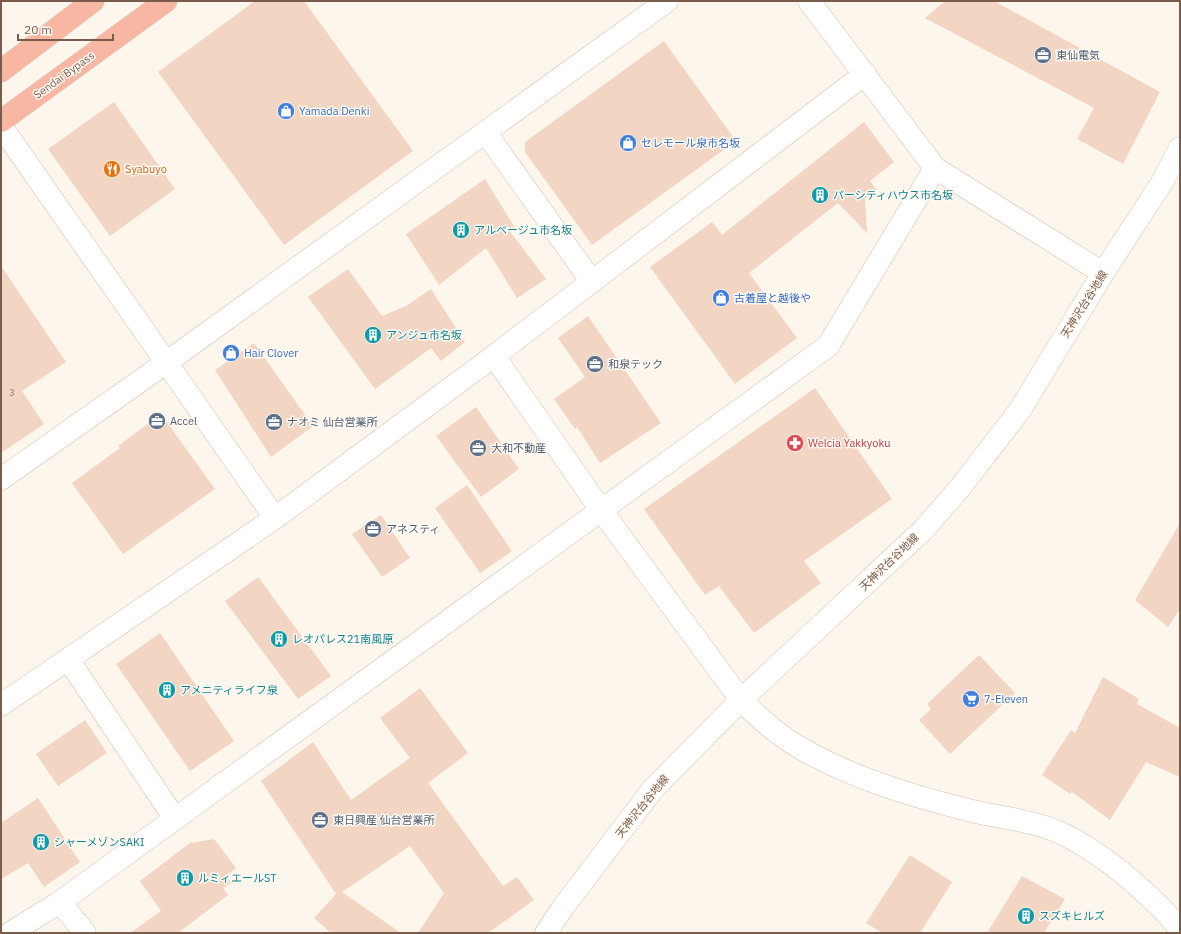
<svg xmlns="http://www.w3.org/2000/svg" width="1181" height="934" font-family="'IBM Plex Sans','Noto Sans JP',sans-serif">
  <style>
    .building { fill: #f3d5c3 }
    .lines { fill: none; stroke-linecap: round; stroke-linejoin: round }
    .street-casing { stroke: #d1beb0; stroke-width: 23 }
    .secondary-casing { stroke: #d6c0b0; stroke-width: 23 }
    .highway-casing { stroke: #dad1cd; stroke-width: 23 }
    .street { stroke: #fff; stroke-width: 22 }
    .secondary { stroke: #fff; stroke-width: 22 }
    .highway { stroke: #f7b7a3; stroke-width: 22 }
    .labels { text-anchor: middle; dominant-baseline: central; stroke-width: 3; stroke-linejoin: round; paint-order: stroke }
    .number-label { font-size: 9px; fill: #987a6a }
    .service-label { font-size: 11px; fill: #4e5e75; stroke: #fffaf3; text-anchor: start }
    .street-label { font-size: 11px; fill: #7a5c4d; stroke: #fffaf3 }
    .shop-label { font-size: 11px; fill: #366cbe; stroke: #fffaf3; text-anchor: start }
    .food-label { font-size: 11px; fill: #c56008; stroke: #fffaf3; text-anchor: start }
    .culture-label { font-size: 11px; fill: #0d838f; stroke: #fffaf3; text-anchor: start }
    .health-label { font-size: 11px; fill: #be3a42; stroke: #fffaf3; text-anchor: start }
  </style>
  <rect width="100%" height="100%" fill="#fdf6ec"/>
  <path class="building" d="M255,1H304L413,151L284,245L158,72Z
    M945,1H994L1160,92L1123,164L1077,139L1094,108L925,18Z
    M664,41L736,141L592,245L525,152V142Z
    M114,102L175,189L110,236L48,149Z
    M864,122L894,162L870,181L877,190L865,199L867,233L838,203L749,273L797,338L735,384L650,267L712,222L722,235Z
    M485,179L514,226L509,230L546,279L517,298L486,248L439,285L406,234Z
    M1,266L66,362L22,391L44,424L1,453Z
    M348,269L382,316L406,306L431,289L465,342L441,361L431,348L375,389L308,297Z
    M588,316L661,423L600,463L577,427L575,429L554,399L585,377L558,338Z
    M254,343L313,426L271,457L215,370Z
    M815,388L892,499L804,561L821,583L754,633L719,586L705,595L644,509Z
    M476,407L519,469L481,497L436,436Z
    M161,414L215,489L123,554L72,483L120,448L118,446Z
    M467,485L512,551L480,573L435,508Z
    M381,515L410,558L382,577L352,534Z
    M1180,523V609L1168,627L1135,600Z
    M258,577L331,676L298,699L225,601Z
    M160,633L234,741L190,771L116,664Z
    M979,655L1015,693L950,754L919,720L931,709L927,704Z
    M1103,677L1139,699L1137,704L1180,728V777L1146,762L1110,820L1072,792L1070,794L1042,775L1071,730L1075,733Z
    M420,688L468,753L428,783L503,886L517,877L534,900L488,933H418L444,893L410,846L342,892L401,933H331L314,918L336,894L261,781L313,742L351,800L410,758L380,718Z
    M85,720L107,753L58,786L36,754Z
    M38,798L80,862L44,887L28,863L1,879V823Z
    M214,839L236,868L226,876L231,883L223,888L228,895L178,933H130L161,911L140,881L190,843Z
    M910,855L952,882L920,933H882L866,923Z
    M1022,876L1065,899L1044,933H987Z"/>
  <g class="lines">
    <defs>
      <path id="street" d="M809,1L935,168L1103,273
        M1,126L275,518
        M486,133L592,282
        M1,479L167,362L667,1
        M68,659L175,819
        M60,902L85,933
        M10,933L60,902L828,346L935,168"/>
      <path id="secondary" d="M494,356L601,510L741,700C758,717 776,734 797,746C851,778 912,796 972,811C1002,818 1038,821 1065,835C1109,857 1147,892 1180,928
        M1,705L275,518L494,356L865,74
        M546,933L564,906L653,789L741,700L923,530L959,489L1020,410L1103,273L1161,184L1180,148"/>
      <path id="highway" d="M1,71L93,1
        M1,121L166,1"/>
    </defs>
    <use href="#street" class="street-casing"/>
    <use href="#secondary" class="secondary-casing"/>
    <use href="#highway" class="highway-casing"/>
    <use href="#street" class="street"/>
    <use href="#secondary" class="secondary"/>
    <use href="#highway" class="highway"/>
  </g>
  <defs>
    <symbol id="office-disc" viewBox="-11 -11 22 22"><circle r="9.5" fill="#5c6f8a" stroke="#fffaf3"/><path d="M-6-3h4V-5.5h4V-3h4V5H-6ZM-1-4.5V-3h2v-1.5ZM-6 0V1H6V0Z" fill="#fff"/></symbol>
    <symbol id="shop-disc" viewBox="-11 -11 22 22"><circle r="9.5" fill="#3f7fe0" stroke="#fffaf3"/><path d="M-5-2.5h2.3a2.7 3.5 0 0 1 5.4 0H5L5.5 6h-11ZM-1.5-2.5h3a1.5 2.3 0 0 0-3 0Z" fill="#fff"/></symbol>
    <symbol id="restaurant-disc" viewBox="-11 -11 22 22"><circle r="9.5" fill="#e8710a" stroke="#fffaf3"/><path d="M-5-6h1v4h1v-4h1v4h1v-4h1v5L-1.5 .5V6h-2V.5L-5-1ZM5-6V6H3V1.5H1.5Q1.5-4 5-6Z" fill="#fff"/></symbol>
    <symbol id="building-disc" viewBox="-11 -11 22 22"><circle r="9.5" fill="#0f9aa8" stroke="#fffaf3"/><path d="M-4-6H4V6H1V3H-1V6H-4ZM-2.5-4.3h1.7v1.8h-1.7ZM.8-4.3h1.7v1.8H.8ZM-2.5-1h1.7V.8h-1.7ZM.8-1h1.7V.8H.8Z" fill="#fff"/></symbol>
    <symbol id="pharmacy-disc" viewBox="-11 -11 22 22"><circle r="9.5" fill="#e0444e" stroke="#fffaf3"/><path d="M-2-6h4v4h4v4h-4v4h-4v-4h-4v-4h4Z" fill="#fff"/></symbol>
    <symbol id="supermarket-disc" viewBox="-11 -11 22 22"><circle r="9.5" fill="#3f7fe0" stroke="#fffaf3"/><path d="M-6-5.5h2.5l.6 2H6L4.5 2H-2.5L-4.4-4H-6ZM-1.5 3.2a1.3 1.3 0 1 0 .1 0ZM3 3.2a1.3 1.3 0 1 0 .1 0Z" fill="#fff"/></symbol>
  </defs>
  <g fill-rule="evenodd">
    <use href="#office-disc" x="1033" y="45" width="20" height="20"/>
    <use href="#shop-disc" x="276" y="101" width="20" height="20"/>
    <use href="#shop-disc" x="618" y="133" width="20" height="20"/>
    <use href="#restaurant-disc" x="102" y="159" width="20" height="20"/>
    <use href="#building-disc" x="810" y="185" width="20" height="20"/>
    <use href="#building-disc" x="451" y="220" width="20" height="20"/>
    <use href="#shop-disc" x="711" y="288" width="20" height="20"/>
    <use href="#building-disc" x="363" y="325" width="20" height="20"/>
    <use href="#shop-disc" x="221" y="343" width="20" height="20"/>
    <use href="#office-disc" x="585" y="354" width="20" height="20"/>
    <use href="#office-disc" x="147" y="411" width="20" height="20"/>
    <use href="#office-disc" x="264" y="412" width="20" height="20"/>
    <use href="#pharmacy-disc" x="785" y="433" width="20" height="20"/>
    <use href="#office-disc" x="468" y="438" width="20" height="20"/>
    <use href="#office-disc" x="363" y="519" width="20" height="20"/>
    <use href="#building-disc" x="269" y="629" width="20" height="20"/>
    <use href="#building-disc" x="157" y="680" width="20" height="20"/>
    <use href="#supermarket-disc" x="961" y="689" width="20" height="20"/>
    <use href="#office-disc" x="310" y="810" width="20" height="20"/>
    <use href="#building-disc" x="31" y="832" width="20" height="20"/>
    <use href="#building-disc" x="175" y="868" width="20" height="20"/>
    <use href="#building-disc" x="1016" y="906" width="20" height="20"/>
  </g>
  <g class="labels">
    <g class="number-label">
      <text x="12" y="392">3</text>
    </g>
    <g class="service-label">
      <text x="1056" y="55">東仙電気</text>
      <text x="608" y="364">和泉テック</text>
      <text x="170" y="421">Accel</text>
      <text x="287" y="422">ナオミ 仙台営業所</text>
      <text x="491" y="448">大和不動産</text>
      <text x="386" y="529">アネスティ</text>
      <text x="333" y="820">東日興産 仙台営業所</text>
    </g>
    <g class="street-label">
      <text transform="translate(64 75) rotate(-36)">Sendai Bypass</text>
      <text transform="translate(1084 304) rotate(-58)">天神沢台谷地線</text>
      <text transform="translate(889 562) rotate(-44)">天神沢台谷地線</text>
      <text transform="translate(642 806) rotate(-51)">天神沢台谷地線</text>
    </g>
    <g class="shop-label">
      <text x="299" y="111">Yamada Denki</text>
      <text x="641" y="143">セレモール泉市名坂</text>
      <text x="734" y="298">古着屋と越後や</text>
      <text x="244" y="353">Hair Clover</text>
      <text x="984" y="699">7-Eleven</text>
    </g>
    <g class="food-label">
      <text x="125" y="169">Syabuyo</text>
    </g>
    <g class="culture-label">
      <text x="833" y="195">パーシティハウス市名坂</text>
      <text x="474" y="230">アルページュ市名坂</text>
      <text x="386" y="335">アンジュ市名坂</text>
      <text x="292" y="639">レオパレス21南風原</text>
      <text x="180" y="690">アメニティライフ泉</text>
      <text x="54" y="842">シャーメゾンSAKI</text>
      <text x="198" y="878">ルミィエールST</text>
      <text x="1039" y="916">スズキヒルズ</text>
    </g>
    <g class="health-label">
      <text x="808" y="443">Welcia Yakkyoku</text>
    </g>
  </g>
  <rect width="1181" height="934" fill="none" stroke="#7a5c4d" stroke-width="4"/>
  <path d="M18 34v6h95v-6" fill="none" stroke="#7a5c4d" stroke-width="2"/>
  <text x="24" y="34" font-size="12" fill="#7a5c4d" stroke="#fffaf3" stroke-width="3" paint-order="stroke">20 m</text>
</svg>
